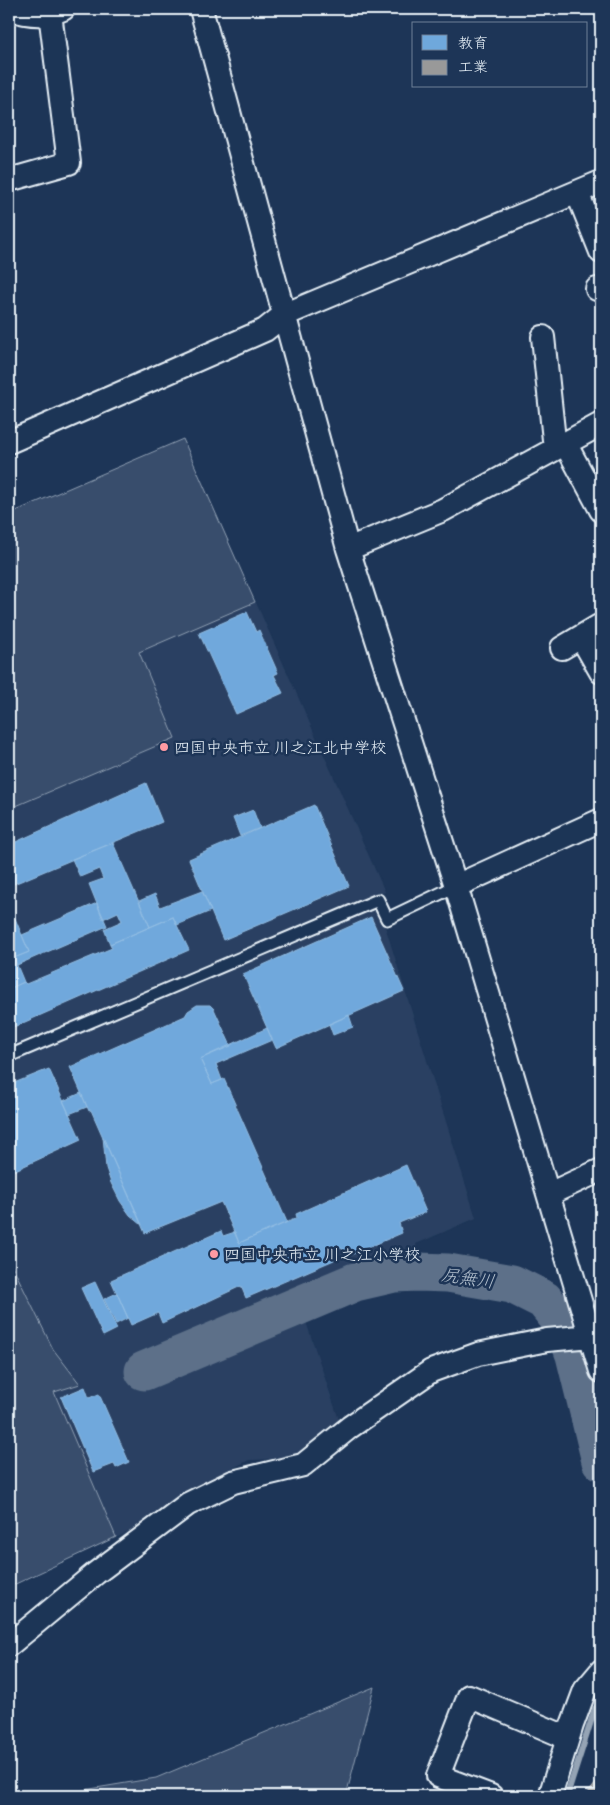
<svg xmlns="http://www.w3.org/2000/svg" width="610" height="1805" font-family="Sriracha,'Klee One',sans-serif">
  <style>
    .built { fill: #2a4162 }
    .green { fill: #374d6c; stroke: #909fb2 }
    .schools { fill: #6fa8dc; stroke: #93bee4 }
    .industry { fill: #999; stroke: #b1b3b6 }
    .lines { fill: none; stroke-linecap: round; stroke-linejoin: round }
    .stream { stroke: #95a4b5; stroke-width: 6 }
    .river { stroke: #5d7089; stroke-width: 39 }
    .service-casing { stroke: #e8f1f8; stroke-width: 15 }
    .minor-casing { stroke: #e8f1f8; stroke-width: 26 }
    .service { stroke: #1d3557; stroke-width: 11 }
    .minor { stroke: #1d3557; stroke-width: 22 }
    .poi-dot { fill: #ff9aa2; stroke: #1d3557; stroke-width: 2 }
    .labels { text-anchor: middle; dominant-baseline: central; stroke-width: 5; stroke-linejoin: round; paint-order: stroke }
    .poi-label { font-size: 16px; fill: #e8f1f8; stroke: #1d3557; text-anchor: start }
    .water-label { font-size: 18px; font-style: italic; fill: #b7c4d1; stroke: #1d3557 }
  </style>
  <rect width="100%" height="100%" fill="#1d3557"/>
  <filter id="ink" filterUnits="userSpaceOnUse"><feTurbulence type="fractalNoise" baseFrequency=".02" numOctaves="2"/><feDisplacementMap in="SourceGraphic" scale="10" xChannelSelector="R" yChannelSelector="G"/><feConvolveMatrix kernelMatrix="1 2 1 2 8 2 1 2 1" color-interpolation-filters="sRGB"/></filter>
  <g filter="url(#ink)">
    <path class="built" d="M183,439L385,892L9,1051V514Z
      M376,908L385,926L476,1218L416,1244L420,1265L362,1272L298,1298L341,1426L318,1457L249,1460L197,1486L163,1516L9,1587V1064Z"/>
    <path class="green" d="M183,439L255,602L139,652L175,738L9,809V514Z
      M9,1259L53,1349L80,1384L54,1392L116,1537L9,1587Z
      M374,1687L346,1796H48L156,1778Z"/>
    <path class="schools" d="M247,612L256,632L259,630L278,673L274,675L283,693L236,714L199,633Z
      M146,783L162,822L9,886V845Z
      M314,805L349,886L223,940L189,859Z
      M253,810L260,828L240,836L233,818Z
      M113,843L150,927L110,944L104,929L122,921L118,912L103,919L89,884L103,879L99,869L80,877L72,859Z
      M202,891L211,911L177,925L173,917L150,927L139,901L155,894L160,907Z
      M97,903L107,926L17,965L14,958L29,952L22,935Z
      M14,916L29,952L14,958L24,982L9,989V918Z
      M173,917L189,950L9,1029V989L24,982L26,984L112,948L110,944Z
      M371,917L404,991L276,1048L243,974Z
      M197,1005H210L214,1009L231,1046L200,1059L212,1084L224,1079L287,1222L239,1243L221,1202L145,1233L91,1110L89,1111L70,1067L185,1016L188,1011Z
      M349,1015L353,1027L333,1035L329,1024Z
      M267,1028L272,1040L216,1064L222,1080L212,1084L200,1059Z
      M49,1069L81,1140L11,1172L9,1167V1085Z
      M81,1093L87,1107L69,1114L63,1101Z
      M103,1137L142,1225L130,1215L120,1201L111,1183L106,1168Z
      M406,1165L426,1212L399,1223L402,1233L346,1257L342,1248L330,1252L334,1260L246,1298L241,1286L162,1323L158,1313L131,1325L111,1280L221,1231L223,1236L235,1232L239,1243L297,1218L296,1214Z
      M95,1282L117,1329L103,1336L81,1288Z
      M117,1293L128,1318L116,1324L104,1299Z
      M85,1387L89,1398L99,1394L129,1462L116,1468L114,1464L93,1472L61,1397Z"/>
    <path class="industry" d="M601,1777V1796H590L587,1794Z"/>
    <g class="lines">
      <path class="stream" d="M567,1796L595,1709L601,1702"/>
      <path class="river" d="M144,1371L355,1282L394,1273L418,1272L448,1273L512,1284L544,1300L564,1325L575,1355L601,1461"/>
      <defs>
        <path id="service" d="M9,1056L378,900L387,919L456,886"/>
        <path id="minor" d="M10,9C27,15 46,17 63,9
          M201,9L348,549L456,886L601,1371
          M9,180L69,163L50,13
          M577,192L601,252
          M597,289L601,288
          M543,337L555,449
          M9,442L265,330L284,315L601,182
          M565,443L601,510
          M348,549L443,510L601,424
          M581,637L601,672
          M562,648L599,626
          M456,886L601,820
          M549,1194L601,1170
          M9,1645L96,1573L188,1504L233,1482L303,1465L350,1427L431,1371L478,1354L547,1340L591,1336
          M491,1796L438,1776L469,1696L568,1738
          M550,1796L572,1725L585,1690L601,1671"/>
      </defs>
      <use href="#service" class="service-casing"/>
      <use href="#minor" class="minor-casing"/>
      <use href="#service" class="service"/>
      <use href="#minor" class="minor"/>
    </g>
  </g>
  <g class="poi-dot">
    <circle cx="164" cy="747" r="5"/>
    <circle cx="214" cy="1254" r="5"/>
  </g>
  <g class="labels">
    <g class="poi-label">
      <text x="174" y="747">四国中央市立 川之江北中学校</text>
      <text x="224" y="1254">四国中央市立 川之江小学校</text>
    </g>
    <g class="water-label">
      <text transform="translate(468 1278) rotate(8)">尻無川</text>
    </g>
  </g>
  <rect width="610" height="1805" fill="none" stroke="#1d3557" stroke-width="30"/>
  <rect x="15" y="15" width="580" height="1775" fill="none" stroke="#e8f1f8" stroke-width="2" filter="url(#ink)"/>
  <rect x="412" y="22" width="175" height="65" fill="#1d3557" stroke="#6e8097"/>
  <rect x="422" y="35" width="25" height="15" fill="#6fa8dc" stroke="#6e8097"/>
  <text x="458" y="48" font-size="15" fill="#e8f1f8">教育</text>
  <rect x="422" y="60" width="25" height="15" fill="#999999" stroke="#6e8097"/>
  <text x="458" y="72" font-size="15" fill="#e8f1f8">工業</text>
</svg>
